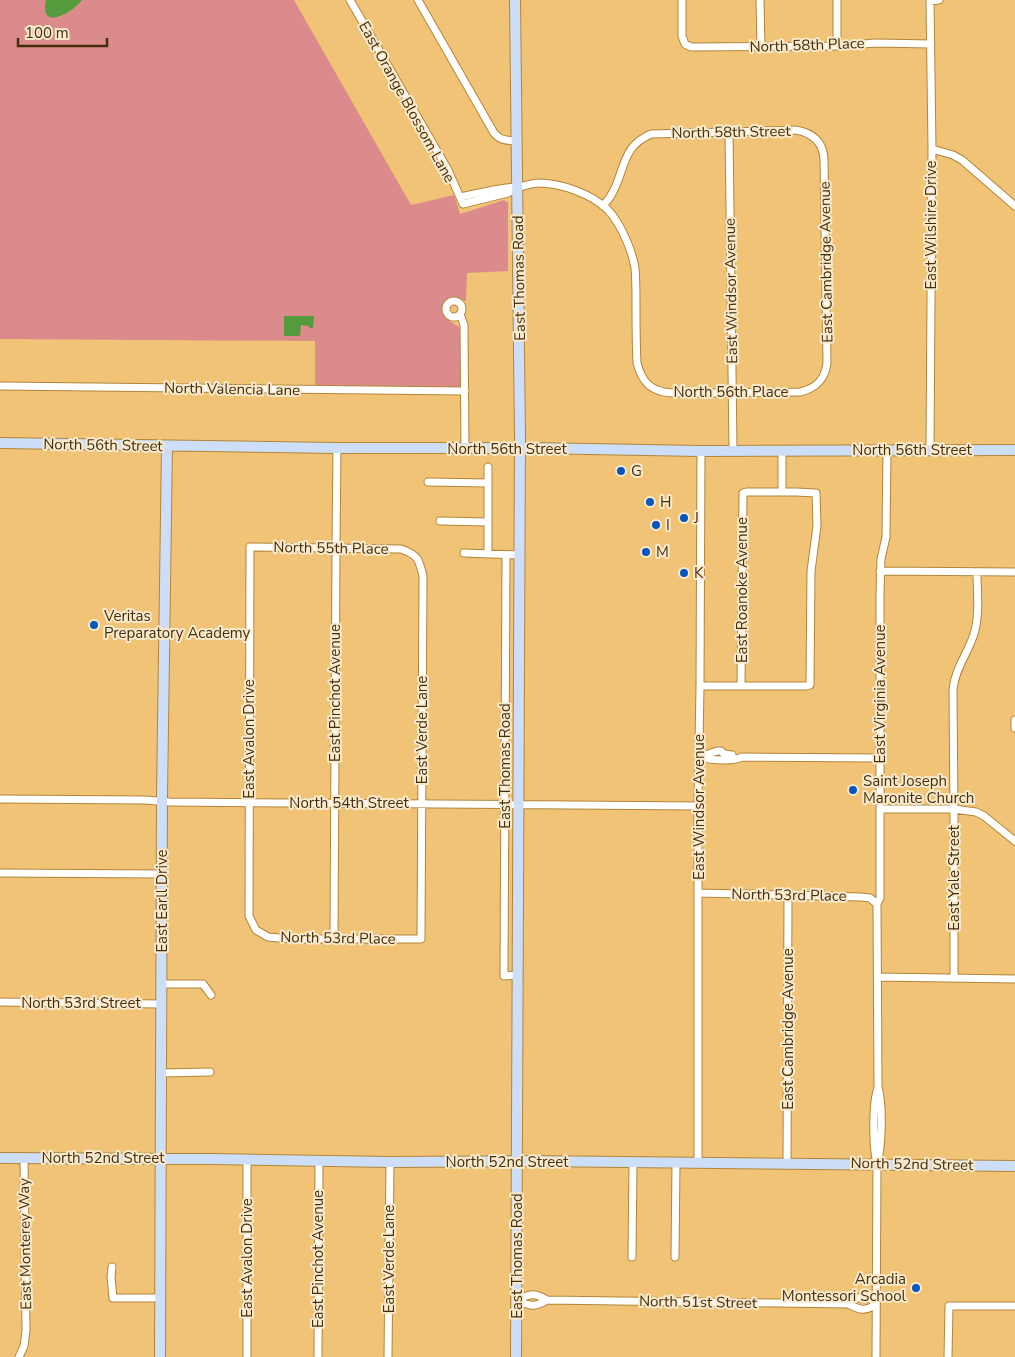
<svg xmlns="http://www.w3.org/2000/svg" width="1015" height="1357" font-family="'Nunito Sans',sans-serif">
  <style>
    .green { fill: #dc8b8c }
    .water { fill: #549b3e }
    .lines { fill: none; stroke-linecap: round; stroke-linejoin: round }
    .street-casing { stroke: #b18639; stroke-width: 9 }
    .secondary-casing { stroke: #b18639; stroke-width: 12 }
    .street { stroke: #fff; stroke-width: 7 }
    .secondary { stroke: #cddef9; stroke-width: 10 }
    .poi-dot { fill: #0656c0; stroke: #fbe9cc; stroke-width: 2 }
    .labels { text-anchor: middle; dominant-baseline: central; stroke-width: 4; stroke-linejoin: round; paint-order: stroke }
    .street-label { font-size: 15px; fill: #412f0f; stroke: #fbe9cc }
    .poi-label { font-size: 15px; fill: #412f0f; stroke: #fbe9cc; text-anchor: start }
  </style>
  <rect width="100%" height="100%" fill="#f1c377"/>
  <path class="green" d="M0,0H294L411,205L454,195L460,214L504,200L508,203V271L467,273L466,301L449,298L450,321L460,328L461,388L315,386V341L0,339Z"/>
  <path class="water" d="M46,0H82C72,13 39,32 46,0Z
    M284,316H314L313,328H309V326L301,325L300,336H284Z"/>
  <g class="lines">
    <defs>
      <path id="street" d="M350,0L448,170L463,204L508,193L517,187
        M418,0L494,133C501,141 506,140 517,141
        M682,0V36L685,44L691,47L837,46L876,43L931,44
        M760,0L761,47
        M837,0V46
        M930,0L932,149L930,450
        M930,1L939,0
        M729,131L733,450
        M932,149L953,155L962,160L1015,206
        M460,197C479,193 497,188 516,187C524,187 531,183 538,183C561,183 592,194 608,210C621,224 632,250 635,268C636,280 636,291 636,303C636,323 636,343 637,363C642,383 652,392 672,393L800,392C817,388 825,379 827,363L824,159C823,142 813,133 796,130L651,134C620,147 626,172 610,197C608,200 605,203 603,206
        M446 309a8 8 0 1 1 16 0a8 8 0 1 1-16 0Z
        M460,314L464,325L465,448
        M0,386L465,391
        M782,451V492
        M488,467V553
        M428,482L488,483
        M440,521L488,522
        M250,547L401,549C418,555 419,559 423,576L421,939H291L268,937L256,930L249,916Z
        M464,553L520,555
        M506,555L504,976L518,975
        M880,571L1015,572
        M700,686H806L810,685L811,571L817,526L816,493L796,492H747L743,493L741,686
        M1015,720V728
        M699,757C711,760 731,762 742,757L880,758
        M700,757L717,751H721L724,754L732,755
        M0,799L145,800L170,802L699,806
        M880,809H954L976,812L984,816L1015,841
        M0,873L162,874
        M699,893L861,897L870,898L877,904
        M334,938L336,548L337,448
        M878,977L1015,979
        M954,978V817L953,689C955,669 968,653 974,634C980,615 977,592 977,572
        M161,984H203L211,995
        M0,1002L161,1004
        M161,1073L210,1072
        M698,1163V804L700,686L701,451
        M787,1164L788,894
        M877,1164C873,1147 872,1104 878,1088
        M632,1257L633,1163
        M675,1257L676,1163
        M112,1267L111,1277L113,1298H161
        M516,1300C530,1294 534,1292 547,1300L848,1304C860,1310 865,1312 876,1304L870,1298H857L848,1304
        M516,1300C530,1306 534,1308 547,1300
        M19,1357L24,1346L26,1331L24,1158
        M247,1357V1160
        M318,1357L319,1161
        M388,1357L390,1162
        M876,1357L877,1164C882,1146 883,1105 878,1087L877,904L880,898V594L881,559L886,537L887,450
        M948,1357L949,1306H1015"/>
      <path id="secondary" d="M515,0L520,437L516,1357
        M0,443L337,448H533L701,451L1015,450
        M0,1158L213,1159L390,1162L531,1161L1015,1166
        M160,1357L162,796L167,446"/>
    </defs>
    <use href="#street" class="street-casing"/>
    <use href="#secondary" class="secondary-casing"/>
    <use href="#street" class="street"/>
    <use href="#secondary" class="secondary"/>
  </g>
  <g class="poi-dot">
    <circle cx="621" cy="471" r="5"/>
    <circle cx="650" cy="502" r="5"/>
    <circle cx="684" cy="518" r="5"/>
    <circle cx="656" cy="525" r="5"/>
    <circle cx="646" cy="552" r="5"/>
    <circle cx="684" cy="573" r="5"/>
    <circle cx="94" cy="625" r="5"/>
    <circle cx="853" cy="790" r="5"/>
    <circle cx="916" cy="1288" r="5"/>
  </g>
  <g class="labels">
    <g class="street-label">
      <text transform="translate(807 45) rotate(-2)">North 58th Place</text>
      <text transform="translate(407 102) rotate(61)">East Orange Blossom Lane</text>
      <text transform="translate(731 132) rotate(-1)">North 58th Street</text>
      <text transform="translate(931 225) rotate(-90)">East Wilshire Drive</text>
      <text transform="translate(826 262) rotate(-91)">East Cambridge Avenue</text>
      <text transform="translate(519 278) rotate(-91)">East Thomas Road</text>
      <text transform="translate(731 291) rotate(-91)">East Windsor Avenue</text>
      <text transform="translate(232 389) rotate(1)">North Valencia Lane</text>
      <text x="731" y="392">North 56th Place</text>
      <text transform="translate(103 445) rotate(1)">North 56th Street</text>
      <text x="507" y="449">North 56th Street</text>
      <text x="912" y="450">North 56th Street</text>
      <text transform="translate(331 548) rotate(1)">North 55th Place</text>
      <text transform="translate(742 590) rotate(-90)">East Roanoke Avenue</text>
      <text transform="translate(335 693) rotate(-90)">East Pinchot Avenue</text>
      <text transform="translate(880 694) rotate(-90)">East Virginia Avenue</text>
      <text transform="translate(422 730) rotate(-90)">East Verde Lane</text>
      <text transform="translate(249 739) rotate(-90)">East Avalon Drive</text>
      <text transform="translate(505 766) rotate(-90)">East Thomas Road</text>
      <text x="349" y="803">North 54th Street</text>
      <text transform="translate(699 807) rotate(-90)">East Windsor Avenue</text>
      <text transform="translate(954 878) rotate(-90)">East Yale Street</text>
      <text transform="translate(789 895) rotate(1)">North 53rd Place</text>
      <text transform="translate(162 901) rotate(-90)">East Earll Drive</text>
      <text transform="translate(338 938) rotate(1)">North 53rd Place</text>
      <text x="81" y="1003">North 53rd Street</text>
      <text transform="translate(788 1029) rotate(-90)">East Cambridge Avenue</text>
      <text x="103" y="1158">North 52nd Street</text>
      <text x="507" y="1162">North 52nd Street</text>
      <text transform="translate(912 1164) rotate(1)">North 52nd Street</text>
      <text transform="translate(25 1244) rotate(-91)">East Monterey Way</text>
      <text transform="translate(517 1256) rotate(-90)">East Thomas Road</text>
      <text transform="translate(247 1258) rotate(-90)">East Avalon Drive</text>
      <text transform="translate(318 1259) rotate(-90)">East Pinchot Avenue</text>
      <text transform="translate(389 1259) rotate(-90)">East Verde Lane</text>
      <text transform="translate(698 1302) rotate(1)">North 51st Street</text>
    </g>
    <g class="poi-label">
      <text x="631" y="471">G</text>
      <text x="660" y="502">H</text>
      <text x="694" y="518">J</text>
      <text x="666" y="525">I</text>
      <text x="656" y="552">M</text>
      <text x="694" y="573">K</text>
      <text x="104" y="616">Veritas<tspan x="104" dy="17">Preparatory Academy</tspan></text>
      <text x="863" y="781">Saint Joseph<tspan x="863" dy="17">Maronite Church</tspan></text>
      <text x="906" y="1279" text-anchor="end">Arcadia<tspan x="906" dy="17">Montessori School</tspan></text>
    </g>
  </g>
  <path d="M18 38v8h89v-8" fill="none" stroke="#412f0f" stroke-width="2.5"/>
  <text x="25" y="38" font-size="15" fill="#412f0f" stroke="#fbe9cc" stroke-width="4" paint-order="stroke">100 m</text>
</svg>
